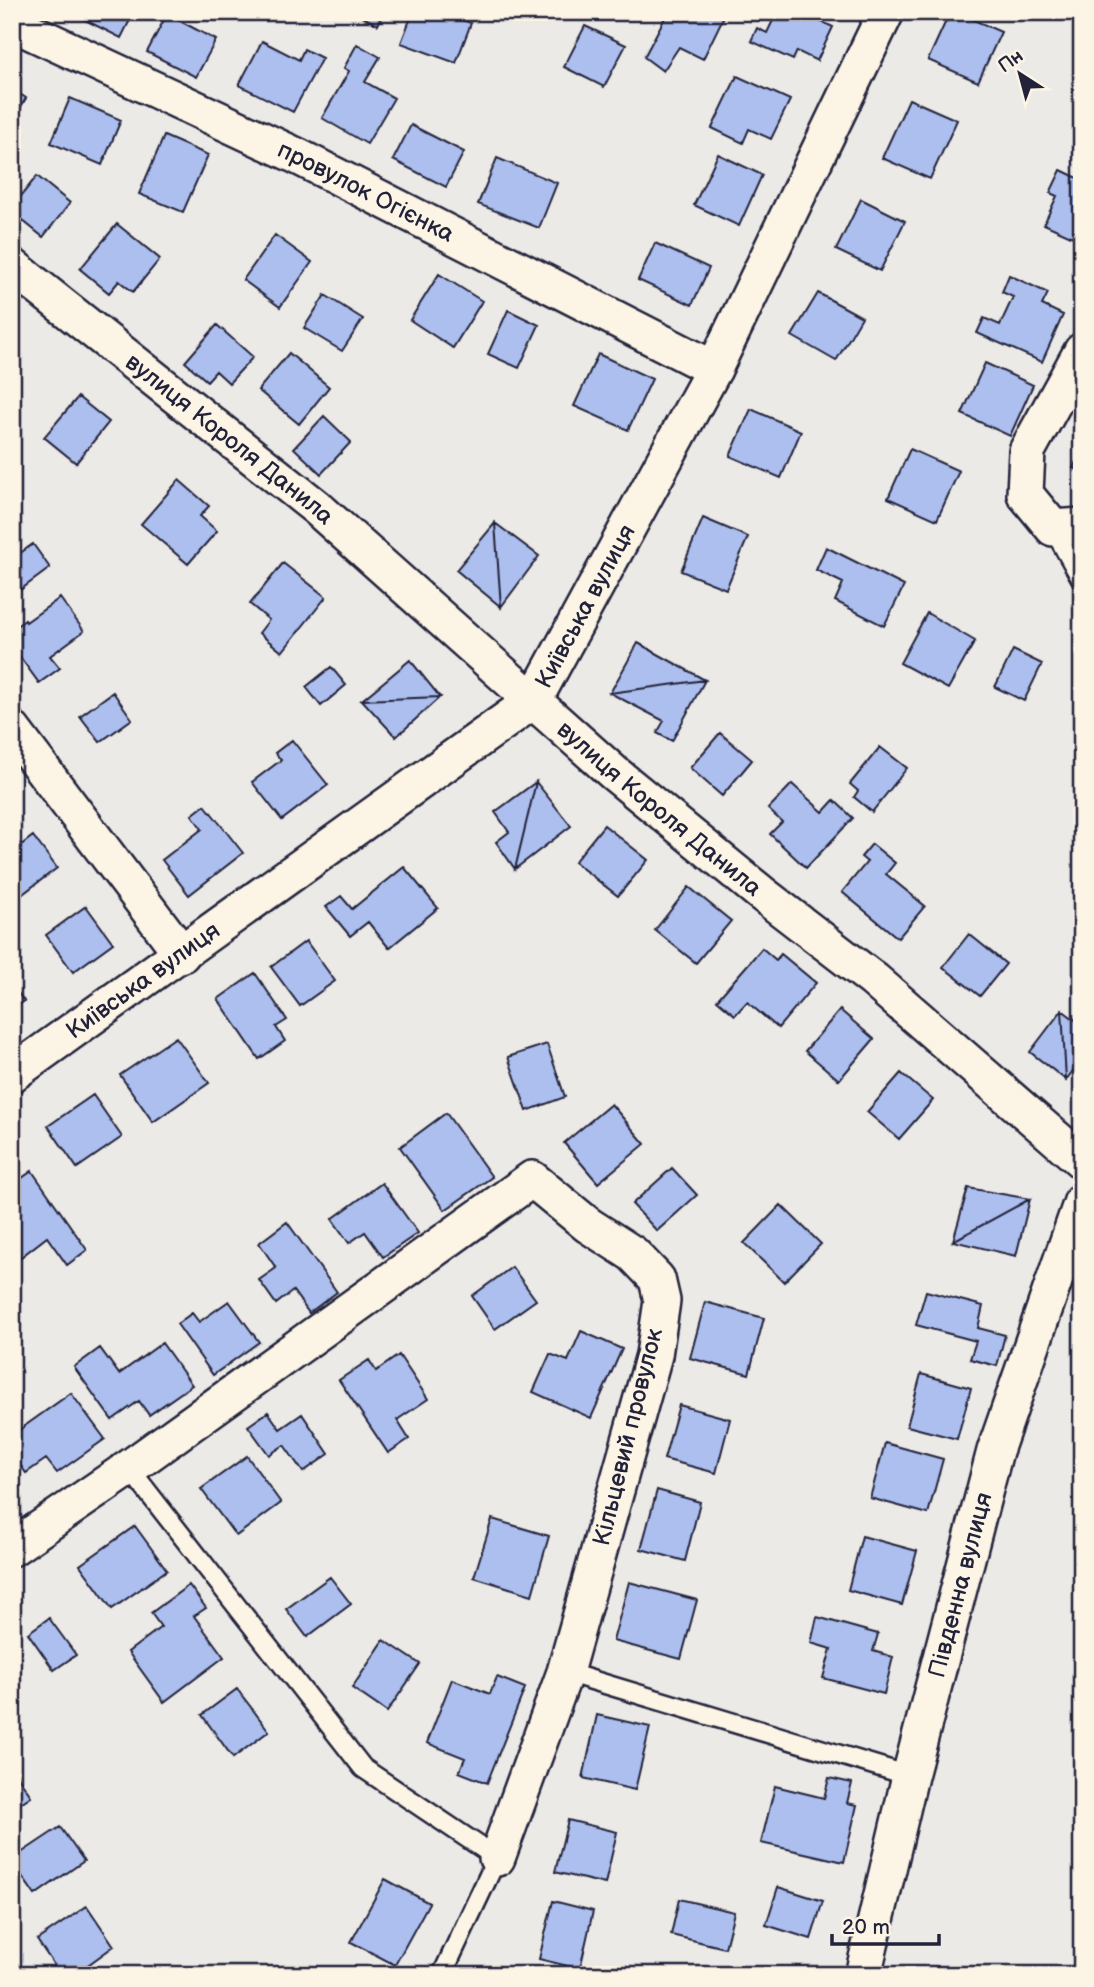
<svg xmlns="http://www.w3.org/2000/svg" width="1094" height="1987" font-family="'Balsamiq Sans',sans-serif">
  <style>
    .building { fill: #acbfee; stroke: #22223b; stroke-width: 2 }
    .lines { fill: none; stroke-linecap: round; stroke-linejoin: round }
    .lane-casing { stroke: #22223b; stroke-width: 23 }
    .street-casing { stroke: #22223b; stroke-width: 40 }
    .lane { stroke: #fcf5e5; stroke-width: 18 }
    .street { stroke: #fcf5e5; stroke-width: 35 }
    .labels { text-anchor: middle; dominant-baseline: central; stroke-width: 6; stroke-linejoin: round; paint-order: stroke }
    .street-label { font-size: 24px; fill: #22223b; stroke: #fcf5e5 }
  </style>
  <rect width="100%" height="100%" fill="#eceae7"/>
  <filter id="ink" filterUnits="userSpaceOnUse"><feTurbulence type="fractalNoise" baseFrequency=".0143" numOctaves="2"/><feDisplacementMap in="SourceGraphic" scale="14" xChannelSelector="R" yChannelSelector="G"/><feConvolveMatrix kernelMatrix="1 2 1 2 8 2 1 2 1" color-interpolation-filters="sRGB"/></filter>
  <g filter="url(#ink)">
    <path class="building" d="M86,12H134L121,38L83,19Z
      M353,12H384L378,25Z
      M413,12H440L471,23L456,63L401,43Z
      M668,12H713L723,18L703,59L679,47L663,71L644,57Z
      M777,12H801L833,27L817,61L797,51L793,60L751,41L757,28L767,33Z
      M950,12H956L1001,32L978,82L928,60Z
      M167,14L216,40L196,77L147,52Z
      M585,26L626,45L604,87L564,67Z
      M262,41L299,60L304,49L322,58L293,112L239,85Z
      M357,44L380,57L365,82L394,98L367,144L322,118L349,71L344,68Z
      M737,76L790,100L771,139L749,129L743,143L712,128Z
      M12,89L26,98L12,122Z
      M70,98L121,120L102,165L51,143Z
      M909,99L957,120L930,179L882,158Z
      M411,125L464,152L446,187L393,160Z
      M164,136L208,155L183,212L139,194Z
      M718,154L762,175L739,226L694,205Z
      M497,158L557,183L539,228L478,204Z
      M1061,170L1082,180V241L1044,224L1057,196L1050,193Z
      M37,176L70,203L43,237L12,212V207Z
      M861,199L905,221L880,271L836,250Z
      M117,224L160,259L133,292L119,281L109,293L80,269Z
      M275,235L312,262L280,307L243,280Z
      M655,243L709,268L692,305L638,280Z
      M439,274L482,301L453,348L410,320Z
      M1009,275L1048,293L1042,305L1063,315L1042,362L977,333L984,318L1000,325L1013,297L1002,292Z
      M818,293L862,317L836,361L792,336Z
      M325,295L363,319L342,351L304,328Z
      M508,310L539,325L519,368L488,354Z
      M217,325L253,357L229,383L216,371L207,381L185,362Z
      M289,353L329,387L299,424L258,390Z
      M598,354L652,379L628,430L574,406Z
      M985,363L1033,385L1010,436L962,414Z
      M78,397L109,422L76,463L44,437Z
      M751,409L801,431L781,478L730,456Z
      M324,416L351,442L321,474L294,448Z
      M910,449L959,471L937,520L888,498Z
      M1082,450V472L1073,468Z
      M179,480L209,506L200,516L217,531L188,564L141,524Z
      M703,518L748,537L726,589L681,571Z
      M495,523L501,607L456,570Z
      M495,523L539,556L501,607Z
      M33,544L50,568L12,596V559Z
      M826,547L904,586L884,626L835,601L843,583L816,570Z
      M283,563L326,597L282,652L259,633L269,620L250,604Z
      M60,598L84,631L50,656L60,668L39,683L12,646V629L25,620L26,622Z
      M927,613L975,641L948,689L900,663Z
      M638,643L705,680L610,693Z
      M1013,650L1042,664L1024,701L995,687Z
      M410,660L440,697L362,700Z
      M331,667L346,685L321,706L306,687Z
      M705,680L672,741L657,733L664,721L610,693Z
      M113,692L132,719L100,742L80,716Z
      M440,697L396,737L362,700Z
      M720,733L752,760L722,796L690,768Z
      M292,740L328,785L282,820L252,782L281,760L275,753Z
      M880,747L907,768L872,812L854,797L858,791L850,784Z
      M536,782L515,869L496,842L509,832L495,812Z
      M536,782L571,826L515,869Z
      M792,784L823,812L834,800L853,818L806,868L770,834L782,822L768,809Z
      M205,805L243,853L189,895L162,860L202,829L192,815Z
      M604,825L648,860L618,896L574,862Z
      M33,836L57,868L20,896L12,886V852Z
      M872,844L895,863L886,874L925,906L898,938L842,892L867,862L861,857Z
      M404,867L438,908L389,948L368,922L350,936L326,907L341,896L352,909Z
      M689,887L731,921L696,963L655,930Z
      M86,906L113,943L73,972L46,935Z
      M969,934L1006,964L980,996L943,967Z
      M306,941L335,981L300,1006L271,967Z
      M762,948L776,960L781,954L816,983L778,1028L747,1002L735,1015L717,1000Z
      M255,973L287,1020L276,1027L285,1041L259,1059L218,999Z
      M12,985L24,1001L12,1010Z
      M840,1010L874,1039L839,1080L805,1051Z
      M1062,1010L1066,1080L1030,1052Z
      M1062,1010L1082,1025V1059L1066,1080Z
      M176,1037L209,1083L153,1122L120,1075Z
      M547,1044L565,1097L527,1111L508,1057Z
      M901,1073L933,1100L899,1139L867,1112Z
      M93,1095L122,1137L77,1168L48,1126Z
      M611,1104L645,1144L598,1183L564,1143Z
      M446,1113L492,1177L445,1210L400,1147Z
      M672,1168L697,1195L657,1231L632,1204Z
      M32,1171L87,1250L67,1265L47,1237L17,1260L12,1253V1185Z
      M382,1183L418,1233L383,1257L365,1232L349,1243L332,1219Z
      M968,1188L1030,1199L953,1241Z
      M1030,1199L1016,1256L953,1241Z
      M781,1205L821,1244L784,1282L744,1243Z
      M287,1222L337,1292L309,1313L293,1291L276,1304L259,1280L276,1268L259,1243Z
      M512,1267L536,1300L495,1329L472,1296Z
      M926,1291L983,1306L978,1328L1005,1335L997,1366L970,1359L976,1341L916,1325Z
      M229,1301L259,1342L213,1375L177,1324L192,1313L199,1322Z
      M705,1302L764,1318L749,1374L690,1358Z
      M581,1331L622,1349L591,1418L533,1392L550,1354L568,1361Z
      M162,1343L192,1385L149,1415L139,1401L112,1420L74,1367L100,1348L119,1374Z
      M399,1355L428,1399L397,1420L409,1439L388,1453L339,1380L369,1360L376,1371Z
      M921,1374L971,1388L957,1439L907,1426Z
      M71,1393L105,1439L57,1473L46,1459L26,1473L12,1454V1435Z
      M679,1405L730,1419L716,1473L664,1459Z
      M268,1412L280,1429L302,1414L329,1454L303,1472L284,1445L269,1455L248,1426Z
      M885,1443L943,1459L928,1514L870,1498Z
      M247,1456L281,1503L236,1536L201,1489Z
      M657,1490L700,1502L685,1561L641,1549Z
      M492,1519L549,1536L532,1595L474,1577Z
      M135,1526L167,1570L112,1609L80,1565Z
      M862,1536L917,1551L902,1605L848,1590Z
      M330,1577L351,1604L307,1637L286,1609Z
      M629,1582L697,1600L681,1659L613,1641Z
      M189,1585L206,1608L194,1616L224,1657L164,1702L128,1652L161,1627L151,1613Z
      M817,1617L878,1634L873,1651L893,1657L884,1694L823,1678L831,1649L811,1643Z
      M49,1618L76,1655L54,1670L28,1633Z
      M384,1640L420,1664L387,1712L352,1688Z
      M497,1677L525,1688L487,1783L459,1772L465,1758L427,1743L452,1679L490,1694Z
      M237,1689L269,1731L233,1758L202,1715Z
      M597,1715L650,1727L635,1790L583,1778Z
      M12,1768L31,1796L12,1809Z
      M829,1778L852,1783L847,1803L857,1805L844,1862L761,1843L775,1786L824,1798Z
      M568,1820L617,1832L605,1884L555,1872Z
      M60,1827L84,1861L35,1895L12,1862V1859Z
      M385,1879L429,1903L395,1965L351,1942Z
      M778,1887L823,1901L811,1939L766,1925Z
      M679,1899L734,1912L725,1948L671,1935Z
      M553,1901L593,1911L580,1969L539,1959Z
      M87,1906L114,1946L74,1975H61L37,1940Z"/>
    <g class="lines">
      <defs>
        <path id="lane" d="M1053,528L1082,580
          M129,1468L363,1768L497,1858L442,1975
          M565,1672L910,1776"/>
        <g id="street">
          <path id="s1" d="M12,23L297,156L714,369"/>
          <path id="s2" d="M12,266L316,507L614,773L761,893L874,980L1082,1161"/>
          <path d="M1082,351L1027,451L1025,494L1053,528L1082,526"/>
          <path d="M12,729L182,954"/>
          <path id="s3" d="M12,1074L534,700L714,369L886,12"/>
          <path d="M12,1548L129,1468L532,1179L588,1225L633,1254L657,1279L662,1301L654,1355L565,1672L497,1858"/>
          <path id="s4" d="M863,1975L910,1776L995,1451L1082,1201"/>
        </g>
      </defs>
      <use href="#lane" class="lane-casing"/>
      <use href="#street" class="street-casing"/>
      <use href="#lane" class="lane"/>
      <use href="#street" class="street"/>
    </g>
  </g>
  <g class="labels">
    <g class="street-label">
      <text stroke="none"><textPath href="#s1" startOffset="392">провулок Огієнка</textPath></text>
      <text stroke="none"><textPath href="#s2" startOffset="278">вулиця Короля Данила</textPath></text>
      <text stroke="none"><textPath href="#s3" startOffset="749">Київська вулиця</textPath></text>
      <text stroke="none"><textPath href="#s2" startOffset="845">вулиця Короля Данила</textPath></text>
      <text stroke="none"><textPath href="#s3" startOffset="161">Київська вулиця</textPath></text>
      <text transform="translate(628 1437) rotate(-76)">Кільцевий провулок</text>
      <text stroke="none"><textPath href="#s4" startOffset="402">Південна вулиця</textPath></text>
    </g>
  </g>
  <rect width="1094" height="1987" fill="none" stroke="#fcf5e5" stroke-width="42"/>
  <rect x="21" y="21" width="1052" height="1945" fill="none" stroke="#22223b" stroke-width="2.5" filter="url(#ink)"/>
  <g transform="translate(1020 74) rotate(324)" stroke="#fcf5e5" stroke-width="5" paint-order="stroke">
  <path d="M0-5L12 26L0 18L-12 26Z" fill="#22223b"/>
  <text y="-10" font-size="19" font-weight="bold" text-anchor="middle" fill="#22223b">Пн</text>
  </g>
  <path d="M832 1934v10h107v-10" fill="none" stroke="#22223b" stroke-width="3.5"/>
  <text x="842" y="1934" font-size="21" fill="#22223b" stroke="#fcf5e5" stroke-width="5" paint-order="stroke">20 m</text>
</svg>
